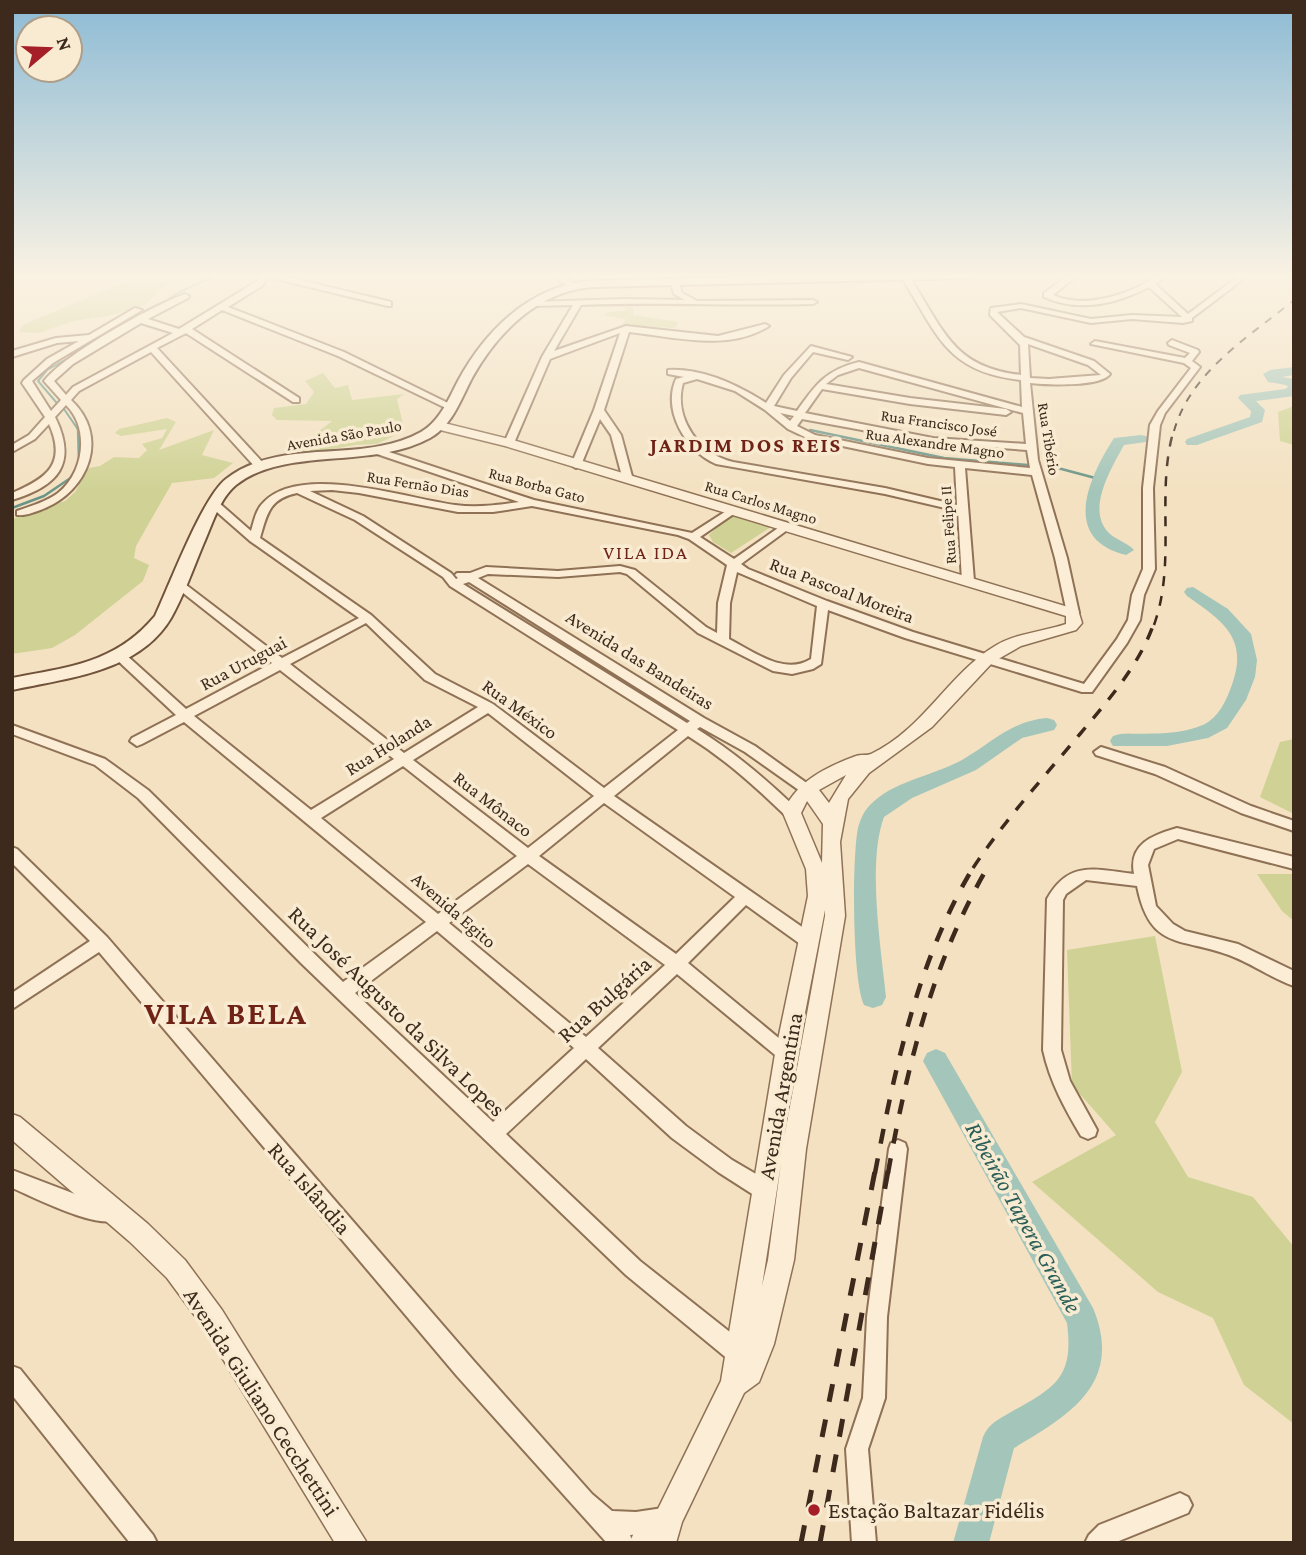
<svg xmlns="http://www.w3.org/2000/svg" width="1306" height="1555" font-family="'Crimson Pro',serif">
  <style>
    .green { fill: #cfd294 }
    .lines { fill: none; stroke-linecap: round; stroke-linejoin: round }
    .stream-far1 { stroke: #6a9487; stroke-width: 2 }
    .stream { stroke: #6a9487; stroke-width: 2.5 }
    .river { fill: #a4c5b9; fill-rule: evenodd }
    .minor-casing { stroke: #8f7156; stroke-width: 4 }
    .tertiary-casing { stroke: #8f7156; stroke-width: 3 }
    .secondary-casing { stroke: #71523a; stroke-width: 4 }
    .minor { fill: #fceed6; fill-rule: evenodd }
    .tertiary { fill: #fceed6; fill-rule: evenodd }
    .secondary { fill: #fceed6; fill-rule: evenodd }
    .rail-far4 { stroke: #3d2a1c; stroke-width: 2; stroke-dasharray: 8 8; stroke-linecap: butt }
    .rail-far3 { stroke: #3d2a1c; stroke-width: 2.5; stroke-dasharray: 10 10; stroke-linecap: butt }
    .rail-far2 { stroke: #3d2a1c; stroke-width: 3.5; stroke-dasharray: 12 12; stroke-linecap: butt }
    .rail-far1 { stroke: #3d2a1c; stroke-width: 4.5; stroke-dasharray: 15 15; stroke-linecap: butt }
    .rail { stroke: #3d2a1c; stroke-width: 5; stroke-dasharray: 18 18; stroke-linecap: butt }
    .poi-dot { fill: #a51f29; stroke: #f9ebd2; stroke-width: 2.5 }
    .labels { text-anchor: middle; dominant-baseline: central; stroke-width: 7; stroke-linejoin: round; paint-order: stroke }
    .far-street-label { font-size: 16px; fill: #3d2a1c; stroke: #f9ebd2 }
    .far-quarter-label { font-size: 19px; letter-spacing: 2px; fill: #6f2317; stroke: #f9ebd2 }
    .street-label { font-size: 19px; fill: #3d2a1c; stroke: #f9ebd2 }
    .far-district-label { font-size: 21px; font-weight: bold; letter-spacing: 2px; fill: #6f2317; stroke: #f9ebd2 }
    .near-street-label { font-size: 23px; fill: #3d2a1c; stroke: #f9ebd2 }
    .near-poi-label { font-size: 23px; fill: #3d2a1c; stroke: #f9ebd2; text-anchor: start }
    .near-water-label { font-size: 24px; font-style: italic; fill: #2a5e58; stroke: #f9ebd2 }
    .near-district-label { font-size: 32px; font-weight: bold; letter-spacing: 2px; fill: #6f2317; stroke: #f9ebd2 }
  </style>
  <rect width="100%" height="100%" fill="#f3e1c1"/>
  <path class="green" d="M142,275H188L160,289L147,303L139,307L108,316L73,321L39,333L19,332L23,325Z
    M625,307L633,308V315L678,322L675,328L622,325L626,319L603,315C609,310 618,312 626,310Z
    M323,373L335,388L348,385L352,400L404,394L397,399L403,424L396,435L377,444L355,445L287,457L332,421L277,420L272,415L274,408L306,404L314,392L305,381Z
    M1294,406V445L1280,441L1278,412Z
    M167,418L176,422L159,450L214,430L202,455L233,463L214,478L172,483L136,546L134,558L149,565L143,581L75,635L52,648L12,654V519L65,501L75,492L89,468L100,466L114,457L139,458L147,450L142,444L162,438L167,429L121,436L115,433L119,429Z
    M736,515L771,527L731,553L713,542L709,535L728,517Z
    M1294,739V814L1260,797L1280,742Z
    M1257,874H1294V921L1282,911Z
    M1155,936L1182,1072L1155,1122L1188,1177L1253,1197L1294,1247V1424L1244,1385L1213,1318L1158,1292L1032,1182L1116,1135L1072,1085L1067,950Z"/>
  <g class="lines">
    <path class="stream-far1" d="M160,305L179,292L217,275
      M56,402L38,381L47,370L81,351
      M64,409L79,431
      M810,430L814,431"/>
    <path class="stream" d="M78,429L79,461
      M810,430L944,458L1028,465
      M1054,467L1099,479
      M12,508L44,496L72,477"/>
    <path class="river" d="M1294,367V375L1282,377L1294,379V396L1256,401L1265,410L1262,422L1197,445H1187L1185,442L1187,439L1250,417L1251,411L1238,398L1240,395L1285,389L1288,387L1286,385L1268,382L1263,374L1270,370Z
      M1141,435L1146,436L1148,439L1146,442L1124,445C1112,467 1086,509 1108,532C1115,540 1127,542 1134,550L1126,555C1060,539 1089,477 1114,438Z
      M1193,587L1228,609L1251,634L1257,660L1255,677L1246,700L1227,728L1208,738L1167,746H1113L1110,741L1113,736L1120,734C1147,733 1180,736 1205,724C1218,717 1225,703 1230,690C1250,640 1226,623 1187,596L1184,592L1187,588Z
      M1047,718L1054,720L1057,725L1054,730L1022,738L976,770L912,798L884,817C867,862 881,948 886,997L882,1005L873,1008L864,1005C852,980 852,857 858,828C860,820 864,811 870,805C893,781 933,776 962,760C992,743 1011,721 1047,718Z
      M936,1049L945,1053L1093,1308C1124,1383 1070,1415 1014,1448L989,1543H953L983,1437C989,1423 998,1420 1011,1412C1056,1387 1074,1377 1067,1323L923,1061L927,1053Z"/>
    <defs>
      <path id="minor" d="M261,275H279L391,302V306H388L268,277L262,286L228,307L344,352L456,407L448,409L338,356L222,310L192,329L299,398V402H293L186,333L157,348L265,465V469H257L151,352L79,391L71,400C110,436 89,491 43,509C35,512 26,516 17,515V511C31,506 46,502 58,493C84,473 90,428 66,405L55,417C78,464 58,486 12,500V493C47,478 67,464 49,424L35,439L12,452V445L29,435L45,417L22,383L24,380L47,359L79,341L57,343L12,357V351L56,338L89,335L135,308L142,310L53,363L32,381L51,411L61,400L44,381C65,354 152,306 185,294L189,296L188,298L148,319L179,329L256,282ZM141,323L173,333L73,387L66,395L54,381L73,364Z
        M551,275H561L578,286L571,288Z
        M1069,275H1078L1053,295C1080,307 1111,299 1138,287C1148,282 1156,275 1168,275L1155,284L1188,314L1240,275H1249L1192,318V321L1183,323L1132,319L1091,323L1021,308L997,312L1024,337L1094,361L1110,374C1101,387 1047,385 1030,383L1038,460L1067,558L1079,613L1077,616H1069L1067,613L1055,558L1032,475L965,468L974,581L968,584L962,581L958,511L885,494L716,464C686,451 662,411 676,379L684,377L668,374V370C702,368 738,385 766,403L784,375L811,346L852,357L848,360L813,352L791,378L774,406L797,411C816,384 826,370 859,362L1022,407L1021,380C946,372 938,335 902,278L906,276L910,278C944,330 952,367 1021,375L1020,345L990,315L991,308L1021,304L1091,319L1132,315L1182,317L1149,287C1116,304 1079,313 1044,297V293ZM1028,344L1088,365L1101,375L1049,379L1030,378ZM859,368L1023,413L1026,444L933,438L805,413L822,389L910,404L1006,415L1011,412L1006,409L910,398L826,384L838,375ZM697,379L735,391L765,410L788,429L809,439L928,464L955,467L957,505L885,488L733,462C699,454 673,418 683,383ZM780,413L794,416L790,421ZM802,419L933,443L1027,450L1030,468L928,458L815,435L797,426Z
        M675,281L679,283L682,293L697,301L813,300L817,302L813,304C736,306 659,302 581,305L554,351L626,326L718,336L765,324L769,326C729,352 674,337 629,332L604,410L621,435L633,480L632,482L623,480L611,435L600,419L581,465L576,468L571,465L594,410L620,333L550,359L514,443L506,445L504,443L542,357L573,305L534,306L530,304L531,302L624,299L685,300L674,294L671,283Z
        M1172,340L1198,350L1199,352L1192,361L1200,367L1165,413L1160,425L1153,488L1155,569L1144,595L1140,620L1127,643L1092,692H1082L905,638L828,610L821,664L813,669L792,674L773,671L698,633L627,574L620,572L558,577L488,574L478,578L704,718L755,746L815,789L813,793H803L745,752L700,727L697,729C734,752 766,779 797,809L799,813L797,817H787C756,787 725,759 688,736L614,796L815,936L817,941L815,946L809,948L803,946L746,905L688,963L792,1049L795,1054L792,1059L786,1062L780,1059L677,974L598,1048L686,1126L732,1160L771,1183L774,1190L771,1197L764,1199L757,1197L718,1172L672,1138L586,1059L506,1134L640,1261L745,1344L748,1352L745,1360L737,1363L729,1360L626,1275L301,963L138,798L95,765L12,734V725L105,759L148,790L343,982L426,922L184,722L142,744L137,746L130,741L132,738L176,715L116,659L114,656L116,653H124L186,709L272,663L173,585V581H181L282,658L359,618L250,541L210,506V502H218L251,531C254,521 256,509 264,502C302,463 408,499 455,505C477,508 498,505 519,502L374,453L372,451L377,448L534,500L692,533L731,508L735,509V513L700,537L734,559L781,526H789L790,528L741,564L748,569L827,601L913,632L1084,684L1117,639L1128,620L1132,595L1143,569V488L1150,425L1158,411L1191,368L1184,363L1091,344L1095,341L1185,358L1190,353L1169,345L1168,343ZM332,490L359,493L458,512H493L532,506L678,535L689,539L727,565L718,603L717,633L706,627L635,570L620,566L558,571L486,567L470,573H457L455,575L458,578L456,579L451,573L363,516L310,491ZM297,493L355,520L443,577L450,586L678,730L604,788L493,704L435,674L371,615L260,538C267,514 269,499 297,493ZM737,572L817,606L811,659C784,676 753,651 729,639L730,603ZM469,582L690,721L687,723L463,584ZM366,623L425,680L478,707L404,753L290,664ZM280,670L394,759L311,810L194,716ZM488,713L594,796L528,848L413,760ZM403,766L517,856L438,914L321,818ZM604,803L735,897L676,954L539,856ZM528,864L665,965L586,1037L449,923ZM437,931L574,1048L493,1122L355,993Z
        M1101,747L1165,767L1251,806L1294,821V831L1241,813L1155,774L1096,755L1094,752Z
        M1177,828L1294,857V869L1178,839L1154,849L1148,865L1156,906L1173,924L1185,931L1238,944L1294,971V986C1271,978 1251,963 1229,955C1181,937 1150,951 1137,886L1086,880L1066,894L1063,900L1061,1050L1070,1081L1097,1130L1095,1136L1088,1139L1081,1136C1065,1109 1050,1082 1043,1050L1047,899C1069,859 1097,870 1134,874C1128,844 1153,835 1177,828Z
        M12,847L17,849L107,937L473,1360L592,1494L612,1511L636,1512L663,1508L671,1512L675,1520L671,1528L663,1532L630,1535L633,1543H607L457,1376L99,952L12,1009V993L90,941L12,863Z
        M898,1140L905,1143L907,1149L887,1317L885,1398L868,1449L876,1543H852L846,1449L863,1398L867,1317L889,1149L891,1143Z
        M12,1170L88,1199L118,1206L121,1213L118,1220C95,1229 36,1198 12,1188Z
        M12,1366L20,1369L153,1535L157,1543H130L12,1395Z
        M1180,1493L1188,1497L1192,1505L1188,1513L1114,1543H1085L1089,1535L1099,1525Z"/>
      <path id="tertiary" d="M440,422L513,440L1078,610L1082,623L1076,630L1021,646L993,662L932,727L869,773L848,799L840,842L845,916L806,1149L794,1260L774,1344L759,1382L744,1393L682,1522L676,1543H629L634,1533L657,1511L721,1381L775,1054L808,896L806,869L783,813C795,782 826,767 856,756C861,754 866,756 871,754C924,729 948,674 995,646C1016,633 1042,632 1066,624V616L505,446L436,429L434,426ZM846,775L829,803L819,790ZM807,801L823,824L822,863L801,813ZM825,910V916L784,1139L797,1054ZM781,1163L768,1260L762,1286Z
        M12,1114L20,1117L148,1224L185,1260L222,1310L367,1543H335L204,1328L167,1278L130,1242L12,1140Z"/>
      <path id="secondary" d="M819,275H974L969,278L594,287C539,290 497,333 472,378C461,399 452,426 430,438C372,470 285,446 236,485C219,499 212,525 203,545C193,569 184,595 171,618C139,672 68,678 12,690V678C69,667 116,663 155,616C170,584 202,498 226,479C281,436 362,465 421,432C440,421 448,400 458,381C485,331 529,287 588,281Z"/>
    </defs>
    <use href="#minor" class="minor-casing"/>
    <use href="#tertiary" class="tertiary-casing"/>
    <use href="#secondary" class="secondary-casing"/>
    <use href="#minor" class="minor"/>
    <use href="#tertiary" class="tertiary"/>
    <use href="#secondary" class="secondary"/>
    <path class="rail-far4" d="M1174,431C1191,371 1249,337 1294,300"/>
    <path class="rail-far3" d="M1154,625C1177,561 1155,493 1174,429"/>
    <path class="rail-far2" d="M973,868C1005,820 1043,778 1080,734C1109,699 1139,666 1154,623"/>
    <path class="rail-far1" d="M875,1173C895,1067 918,959 974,866
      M888,1173C907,1067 932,964 986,870"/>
    <path class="rail" d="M801,1543L875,1171
      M820,1543L888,1171"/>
  </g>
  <linearGradient id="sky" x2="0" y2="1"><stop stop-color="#8dbbd5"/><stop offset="0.56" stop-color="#faf2e3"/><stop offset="1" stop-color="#faf2e3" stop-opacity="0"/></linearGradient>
  <rect width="1306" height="493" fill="url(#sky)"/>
  <circle class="poi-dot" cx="814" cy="1510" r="7"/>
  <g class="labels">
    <g class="far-street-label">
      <text transform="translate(939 423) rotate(8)">Rua Francisco José</text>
      <text transform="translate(344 435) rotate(-10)">Avenida São Paulo</text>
      <text transform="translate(1049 439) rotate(81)">Rua Tibério</text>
      <text transform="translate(935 443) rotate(8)">Rua Alexandre Magno</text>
      <text transform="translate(418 484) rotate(9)">Rua Fernão Dias</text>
      <text transform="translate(537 485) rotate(15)">Rua Borba Gato</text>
      <text transform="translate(761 502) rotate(17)">Rua Carlos Magno</text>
      <text transform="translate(948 525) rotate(-94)">Rua Felipe II</text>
    </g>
    <g class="far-quarter-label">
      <text x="646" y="552">VILA IDA</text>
    </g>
    <g class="street-label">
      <text transform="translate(842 590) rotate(21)">Rua Pascoal Moreira</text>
      <text transform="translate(640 660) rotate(32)">Avenida das Bandeiras</text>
      <text transform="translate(243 663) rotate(-28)">Rua Uruguai</text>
      <text transform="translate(520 709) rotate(36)">Rua México</text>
      <text transform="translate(388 745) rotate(-32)">Rua Holanda</text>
      <text transform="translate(493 804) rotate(38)">Rua Mônaco</text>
      <text transform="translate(454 910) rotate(41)">Avenida Egito</text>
    </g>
    <g class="far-district-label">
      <text x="746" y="445">JARDIM DOS REIS</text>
    </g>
    <g class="near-street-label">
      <text transform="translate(604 999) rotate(-42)">Rua Bulgária</text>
      <text transform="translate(397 1011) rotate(44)">Rua José Augusto da Silva Lopes</text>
      <text transform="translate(780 1096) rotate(-80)">Avenida Argentina</text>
      <text transform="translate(310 1188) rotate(49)">Rua Islândia</text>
      <text transform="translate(262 1402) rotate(57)">Avenida Giuliano Cecchettini</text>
    </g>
    <g class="near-poi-label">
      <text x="828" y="1510">Estação Baltazar Fidélis</text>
    </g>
    <g class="near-water-label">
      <text transform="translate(1024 1217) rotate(61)">Ribeirão Tapera Grande</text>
    </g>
    <g class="near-district-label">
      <text x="226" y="1013">VILA BELA</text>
    </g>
  </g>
  <rect width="1306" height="1555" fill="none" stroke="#3d2a1c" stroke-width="28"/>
  <g transform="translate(49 49) rotate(71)"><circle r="33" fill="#f9ebd2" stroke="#ae9e89" stroke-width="2"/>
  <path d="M0-5L12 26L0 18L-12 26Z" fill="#a51f29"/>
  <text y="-10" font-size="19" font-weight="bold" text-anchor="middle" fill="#3d2a1c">N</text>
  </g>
</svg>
